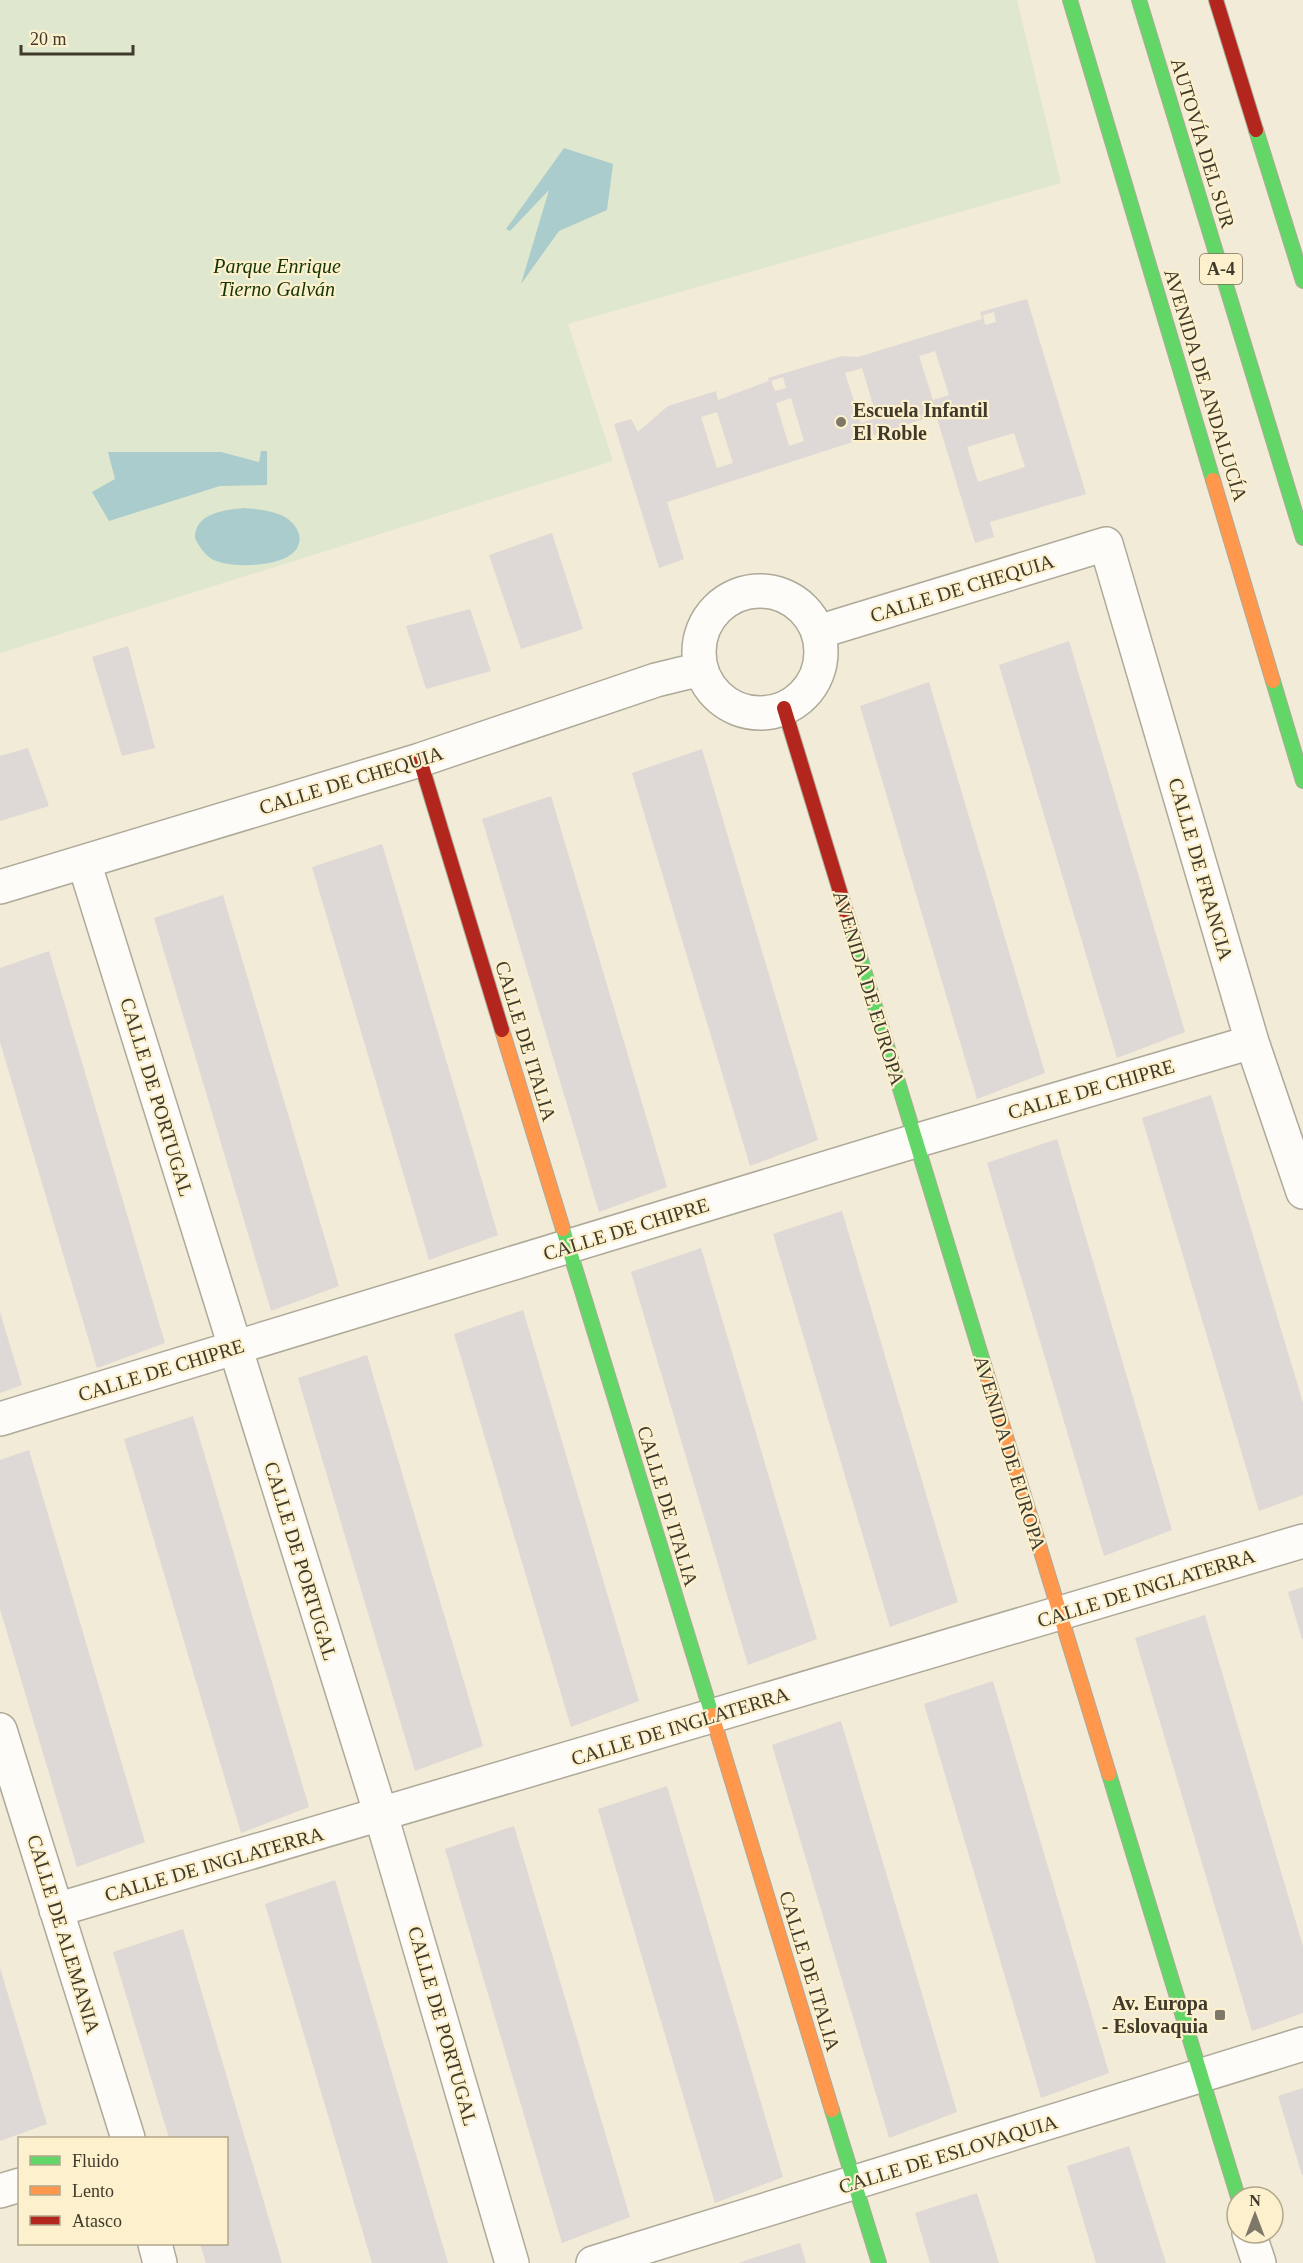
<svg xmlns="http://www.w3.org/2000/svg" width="1303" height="2263" font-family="Georgia,serif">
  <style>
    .green { fill: #dfe7cf }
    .water { fill: #abcccc }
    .building { fill: #ded8d6; fill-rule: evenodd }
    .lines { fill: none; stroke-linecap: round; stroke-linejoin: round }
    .street-casing { stroke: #aea999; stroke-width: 36 }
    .fast-casing { stroke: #aea999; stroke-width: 16 }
    .slow-casing { stroke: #aea999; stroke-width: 16 }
    .jam-casing { stroke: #aea999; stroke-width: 16 }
    .street { stroke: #fdfcf9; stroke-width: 33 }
    .fast { stroke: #63d668; stroke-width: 14 }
    .slow { stroke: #ff974d; stroke-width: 14 }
    .jam { stroke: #b3261e; stroke-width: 14 }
    .poi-dot { fill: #7e7868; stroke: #fdf0cc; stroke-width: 2 }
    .labels { text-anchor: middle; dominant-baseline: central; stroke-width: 4.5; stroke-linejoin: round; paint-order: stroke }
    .shield { fill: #fdf0cc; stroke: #78715c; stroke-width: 1.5 }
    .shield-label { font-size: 18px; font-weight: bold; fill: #3f3a2c }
    .street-label { font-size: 20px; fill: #3f3a2c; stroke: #fdf0cc }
    .park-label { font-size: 20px; font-style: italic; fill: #133505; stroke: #fdf0cc }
    .poi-label { font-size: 20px; font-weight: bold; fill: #3f3a2c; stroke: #fdf0cc; text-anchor: start }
  </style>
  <rect width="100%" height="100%" fill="#f2ebd7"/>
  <path class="green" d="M0,0H1017L1061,183L568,324L613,461L0,653Z"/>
  <path class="water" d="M564,148L613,164L607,210L559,231L521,284L549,190L510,231L506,229Z
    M261,451H267V485L220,486L109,521L92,492L115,479L108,452H221L259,462Z
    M244,508C256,509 269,510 281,515C295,521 307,538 294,552C280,567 225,570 209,557C203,552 198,545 195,538C195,513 224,510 244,508Z"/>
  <path class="building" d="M1027,299L1086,494L990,522L994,537L975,543L936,415L667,502L684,559L659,568L614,424L631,419L638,432L668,406L716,391L718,400L769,381L768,378L842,356L858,357L982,319L980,312ZM994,312L996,322L985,325L983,315ZM935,351L949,395L933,400L919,356ZM862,368L877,418L861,423L845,373ZM783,377L786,388L775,391L771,381ZM791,398L804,441L789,446L776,403ZM717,412L733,463L717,468L701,417ZM1014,433L1025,467L978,482L967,447Z
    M552,533L583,629L521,649L489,555Z
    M470,609L491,671L426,689L406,626Z
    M1069,641L1185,1032L1117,1058L999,665Z
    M128,646L155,748L122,756L92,657Z
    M929,682L1045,1073L977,1099L860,706Z
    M28,748L49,806L0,821V756Z
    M702,749L818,1140L750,1166L632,773Z
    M551,796L667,1187L599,1212L482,819Z
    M382,844L498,1235L429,1260L312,867Z
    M223,895L339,1286L271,1311L154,918Z
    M49,951L165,1343L97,1368L0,1042V968Z
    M1211,1095L1303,1403V1495L1259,1511L1142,1118Z
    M1057,1139L1172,1530L1104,1556L987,1163Z
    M842,1211L958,1602L890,1627L773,1234Z
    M701,1248L817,1639L748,1665L631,1272Z
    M523,1310L639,1701L571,1727L454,1334Z
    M0,1312L22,1385L0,1393Z
    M367,1355L483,1746L415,1771L298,1378Z
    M193,1416L309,1807L241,1833L124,1439Z
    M29,1450L145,1842L77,1867L0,1609V1460Z
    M1303,1587V1639H1302L1288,1592Z
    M1205,1615L1303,1946V2013L1252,2031L1135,1638Z
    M993,1681L1109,2073L1041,2098L924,1704Z
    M841,1721L957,2112L889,2138L772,1745Z
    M667,1786L783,2177L715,2203L598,1809Z
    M514,1826L630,2217L562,2243L445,1849Z
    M335,1880L448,2263H372L265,1904Z
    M183,1929L282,2263H206L200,2244H226V2138H169L113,1952Z
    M0,1968L47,2124L0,2141Z
    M1303,2088V2175H1302L1278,2096Z
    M1129,2146L1166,2263H1096L1067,2166Z
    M977,2193L999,2263H930L915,2213Z
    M800,2243L806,2263H738Z"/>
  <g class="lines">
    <defs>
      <path id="street" d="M699 652a61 61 0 1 1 122 0a61 61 0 1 1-122 0Z
        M818,632L1106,544L1252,1042L1303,1192
        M84,862L381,1815L512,2263
        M0,887L420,760L656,680L701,669
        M0,1419L915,1141L1252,1042
        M0,1730L128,2138
        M56,1910L1303,1541
        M0,2191L20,2185
        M1249,2233L1259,2263
        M155,2244L160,2263
        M593,2263L1303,2044"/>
      <path id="fast" d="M1070,0L1213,480
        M1139,0L1303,538
        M1256,130L1303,281
        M1273,681L1303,781
        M849,921L988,1378
        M563,1229L712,1715
        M1109,1774L1238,2197
        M832,2110L879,2263"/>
      <path id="slow" d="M1213,480L1273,681
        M502,1030L563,1229
        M988,1378L1109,1774
        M712,1715L832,2110"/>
      <path id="jam" d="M1216,0L1256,130
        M784,708L849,921
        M420,760L502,1030"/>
    </defs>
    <use href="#street" class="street-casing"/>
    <use href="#fast" class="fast-casing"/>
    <use href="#slow" class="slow-casing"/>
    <use href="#jam" class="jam-casing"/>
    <use href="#street" class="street"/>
    <use href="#fast" class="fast"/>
    <use href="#slow" class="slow"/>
    <use href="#jam" class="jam"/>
  </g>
  <g class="poi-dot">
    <circle cx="841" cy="422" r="6"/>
    <rect x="1214" y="2009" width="12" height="12" rx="3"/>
  </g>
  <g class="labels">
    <rect class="shield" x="1200" y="254" width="42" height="30" rx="4.5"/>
    <g class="shield-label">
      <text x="1221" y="269">A-4</text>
    </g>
    <g class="street-label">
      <text transform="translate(1203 143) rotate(73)">AUTOVÍA DEL SUR</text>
      <text transform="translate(1206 385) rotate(73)">AVENIDA DE ANDALUCÍA</text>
      <text transform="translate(962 588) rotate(-17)">CALLE DE CHEQUIA</text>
      <text transform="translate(351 780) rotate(-17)">CALLE DE CHEQUIA</text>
      <text transform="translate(1201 869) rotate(74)">CALLE DE FRANCIA</text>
      <text transform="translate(869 988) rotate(73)">AVENIDA DE EUROPA</text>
      <text transform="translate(526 1041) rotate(73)">CALLE DE ITALIA</text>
      <text transform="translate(1091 1089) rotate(-16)">CALLE DE CHIPRE</text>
      <text transform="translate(157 1097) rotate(73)">CALLE DE PORTUGAL</text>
      <text transform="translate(626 1229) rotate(-17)">CALLE DE CHIPRE</text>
      <text transform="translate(161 1370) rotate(-17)">CALLE DE CHIPRE</text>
      <text transform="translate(1010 1453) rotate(73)">AVENIDA DE EUROPA</text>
      <text transform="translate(668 1506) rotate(73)">CALLE DE ITALIA</text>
      <text transform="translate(301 1561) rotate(73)">CALLE DE PORTUGAL</text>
      <text transform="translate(1146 1588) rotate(-17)">CALLE DE INGLATERRA</text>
      <text transform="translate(680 1726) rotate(-17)">CALLE DE INGLATERRA</text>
      <text transform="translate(214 1864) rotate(-16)">CALLE DE INGLATERRA</text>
      <text transform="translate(64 1934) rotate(73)">CALLE DE ALEMANIA</text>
      <text transform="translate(810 1971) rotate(73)">CALLE DE ITALIA</text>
      <text transform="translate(443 2026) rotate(74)">CALLE DE PORTUGAL</text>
      <text transform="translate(948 2154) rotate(-17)">CALLE DE ESLOVAQUIA</text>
    </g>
    <g class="park-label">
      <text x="277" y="266">Parque Enrique<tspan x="277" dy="23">Tierno Galván</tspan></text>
    </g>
    <g class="poi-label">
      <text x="853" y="410">Escuela Infantil<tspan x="853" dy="23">El Roble</tspan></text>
      <text x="1208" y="2003" text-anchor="end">Av. Europa<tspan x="1208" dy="23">- Eslovaquia</tspan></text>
    </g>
  </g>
  <rect x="18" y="2137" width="210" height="108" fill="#fdf0cc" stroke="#b1a78c" stroke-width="1.5"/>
  <rect x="30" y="2156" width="30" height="9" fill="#63d668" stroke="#b1a78c" stroke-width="1.5"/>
  <text x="72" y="2167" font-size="18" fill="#3f3a2c">Fluido</text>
  <rect x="30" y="2186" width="30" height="9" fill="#ff974d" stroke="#b1a78c" stroke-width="1.5"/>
  <text x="72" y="2197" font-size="18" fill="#3f3a2c">Lento</text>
  <rect x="30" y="2216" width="30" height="9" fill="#b3261e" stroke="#b1a78c" stroke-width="1.5"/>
  <text x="72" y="2227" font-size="18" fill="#3f3a2c">Atasco</text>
  <g transform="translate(1255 2215)"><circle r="28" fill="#fdf0cc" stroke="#b1a78c" stroke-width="1.5"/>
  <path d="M0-4.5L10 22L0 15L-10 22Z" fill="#7e7868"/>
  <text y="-9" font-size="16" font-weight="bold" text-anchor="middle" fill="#3f3a2c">N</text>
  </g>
  <path d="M21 45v9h112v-9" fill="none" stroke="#3f3a2c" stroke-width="3"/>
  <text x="30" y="45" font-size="18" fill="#3f3a2c" stroke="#fdf0cc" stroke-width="4.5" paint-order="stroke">20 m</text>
</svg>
